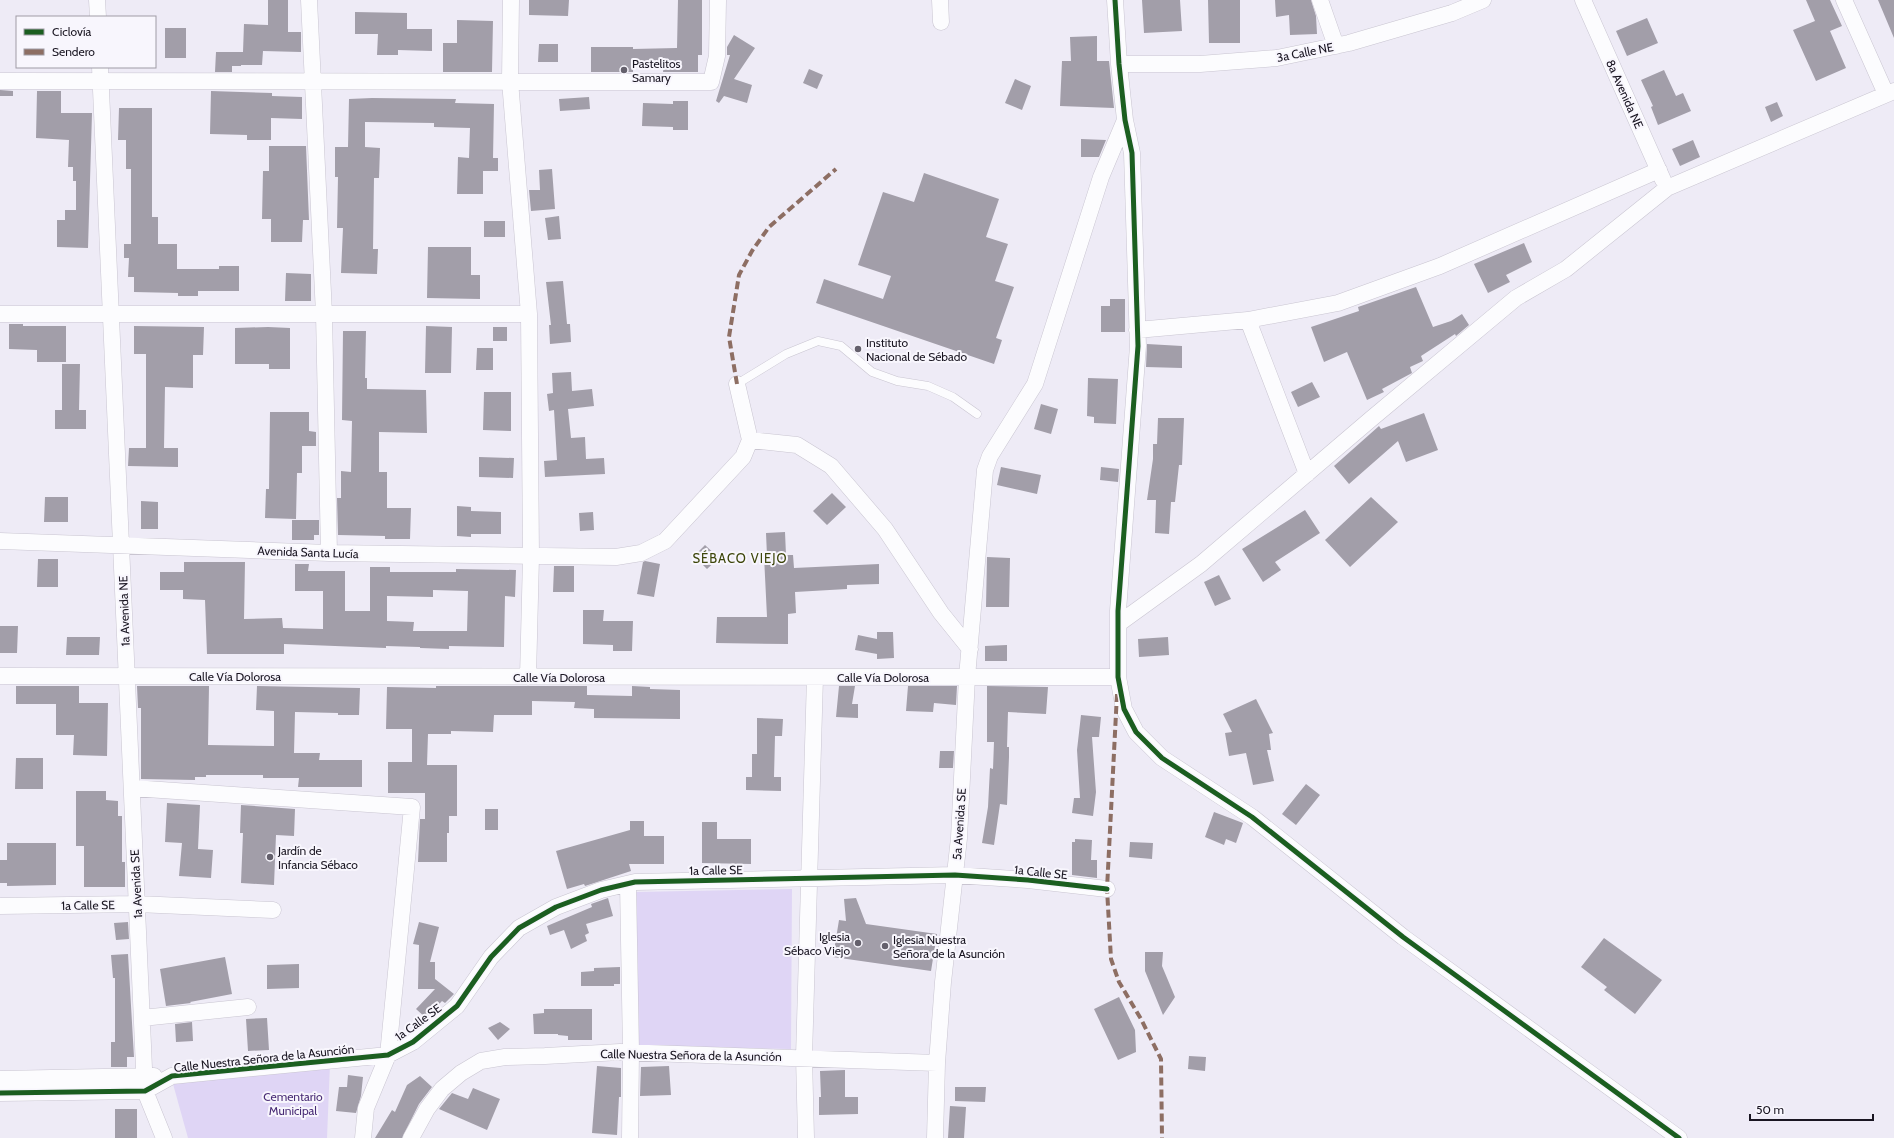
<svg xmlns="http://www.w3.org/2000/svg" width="1894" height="1138" font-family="Cabin,sans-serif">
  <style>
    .green { fill: #dfd5f5 }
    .building { fill: #a29ea9; fill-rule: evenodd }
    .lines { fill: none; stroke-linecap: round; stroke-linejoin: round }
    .lane-casing { stroke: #c9c5d1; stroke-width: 9 }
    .street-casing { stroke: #c9c5d1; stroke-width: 17 }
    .lane { stroke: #fcfcfe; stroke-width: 8 }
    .street { stroke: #fcfcfe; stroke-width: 16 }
    .quiet { stroke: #8d6e63; stroke-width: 4; stroke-dasharray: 8 4; stroke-linecap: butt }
    .cycleway-casing { stroke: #f8f6fd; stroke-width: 8 }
    .cycleway { stroke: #1b5e20; stroke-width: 5 }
    .poi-dot { fill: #64606c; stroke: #f8f6fd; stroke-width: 1.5 }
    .labels { text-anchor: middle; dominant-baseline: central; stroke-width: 4; stroke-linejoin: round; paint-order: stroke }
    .street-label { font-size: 12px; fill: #191521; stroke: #f8f6fd }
    .poi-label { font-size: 12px; fill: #191521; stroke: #f8f6fd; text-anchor: start }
    .park-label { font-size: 12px; fill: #492c75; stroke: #f8f6fd }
    .neighbourhood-label { font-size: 13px; letter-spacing: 1px; fill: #3c4509; stroke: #f8f6fd }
  </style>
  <rect width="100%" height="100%" fill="#eeebf6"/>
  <path class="green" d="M792,889L791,1049L637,1046L636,892Z
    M330,1064L327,1138H188L173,1084Z"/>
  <path class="building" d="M268,0H288V32H301V52L263,51L262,65H241V66H232V72H215L216,52H243L244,24L268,25Z
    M529,0H569L568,16L529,15Z
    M678,0H702V55H698V72H663L664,65H633V72H591V47H633V49L677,48Z
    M1142,0H1180L1182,31L1144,33Z
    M1208,0H1240V43H1209Z
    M1275,0H1311L1316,16L1317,34L1290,35L1289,15L1276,17Z
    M1806,0H1830L1842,26L1830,31L1846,68L1816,81L1793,30L1815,21Z
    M1878,0H1894V38Z
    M355,12L407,13V29H432V51L398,50V55H377L378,34H355Z
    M1647,18L1658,43L1627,56L1616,31Z
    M457,20L493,21L492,72H443V43H457Z
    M165,28H186V58H165Z
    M734,35L755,48L734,79L752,85L747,103L724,96L719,103L716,101L730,55H727V47Z
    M1097,36V61H1109L1114,108L1060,106L1062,61H1071L1070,37Z
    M539,44H558V62H538Z
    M809,69L823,75L817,89L803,83Z
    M1664,70L1676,96L1683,93L1691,111L1658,125L1651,107L1653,106L1641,80Z
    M1015,79L1031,86L1022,110L1005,103Z
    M0,90L13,91V96H0Z
    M37,91H61V113H92L88,248L57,247V220H65V210H76V181H73V167H68L69,140L36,138Z
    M211,91L272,93V96L302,97V119L271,118V140H247V135L210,134Z
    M589,97L590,109L560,111L559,99Z
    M372,98L456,99L455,103L494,104L493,158H498V171H483V194H457L458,157L469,158L470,128L434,127V123L365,122V147L380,148L379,178H374L373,249H378L377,274L341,273L343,228H337L338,177H335V147H348L349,99Z
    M673,101H688V130H673V127L642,126L643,103L673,104Z
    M1777,102L1783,116L1771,122L1765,107Z
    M119,108H152V217H158V244H177V269H219V266H239V291H198V296H178V293L134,292V277H128L129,258H124V244H131V169H126V140H118Z
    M1081,139L1106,140L1099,157H1081Z
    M1693,140L1700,157L1680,166L1672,149Z
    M269,146H306L309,220H303L302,242H271V219H262L263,171H269Z
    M552,169L555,209L531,211L529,190H540L539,170Z
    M924,173L999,199L986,237L1008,244L995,281L1014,287L996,338L1002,340L994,364L816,303L824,279L883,299L891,276L858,265L883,192L914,202Z
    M559,216L561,239L548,240L545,218Z
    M484,221H505V237H484Z
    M1524,243L1532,262L1506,275L1510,282L1488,293L1474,264Z
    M428,247H471V275H480V299L427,298Z
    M286,273L311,274V301H285Z
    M563,281L567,324H570L571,342L550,344L549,325H551L546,282Z
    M1416,287L1433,327L1451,321L1462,314L1469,325L1456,336L1455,334L1421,356L1423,361L1410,367L1412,373L1382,389L1384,392L1367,400L1347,352L1324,362L1311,327L1359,311L1358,307Z
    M1110,299H1125V332H1101V306H1110Z
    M9,324H23V326H66V362H37V350L9,349Z
    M134,326L204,327L203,355H193V388L165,387L164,448H178V467L128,466L129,448H146V354H134Z
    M426,326L452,327L451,373H425Z
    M268,327L290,328V369H269V364H235V328Z
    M493,327H507V341H493Z
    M343,331H366L365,378H367V389L426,390L427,433L379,432V472H387V508H411L410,539H385V536L338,535L337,498H341V471L351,472L352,421L342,420Z
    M1147,344L1182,346V368L1146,367Z
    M477,348H493V370H476Z
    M62,364H80L79,410H86V429H55V410H62Z
    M571,372L572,391L592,389L594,406L568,409L571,438L585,437L586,459L604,458L605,474L545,477L544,461L557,460L554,410L549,411L547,394L553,393L552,373Z
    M1088,378L1118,379L1116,424L1094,423V417L1087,416Z
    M1312,382L1320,397L1298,407L1291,392Z
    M484,392H511V431L483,430Z
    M1041,404L1058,409L1051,434L1034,429Z
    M270,412H309V431L316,432V446H302V473H297L296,519L265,518L266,489H269Z
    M1424,413L1438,450L1406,462L1398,441L1349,484L1334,466L1379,426L1381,429Z
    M1158,418H1184L1182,465H1179L1175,502H1171L1169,534L1155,533L1156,500H1147L1153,459V444H1157Z
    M479,457L514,458L513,478L479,477Z
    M1001,467L1041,475L1037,494L997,485Z
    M1101,467L1119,469L1118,482L1100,480Z
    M832,493L846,507L827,525L813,511Z
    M45,497H68V522H44Z
    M1371,497L1398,522L1350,567L1325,540Z
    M141,501L158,502V529H141Z
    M457,506L471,507V511L501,512V534H471V537L457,536Z
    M1305,510L1320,533L1275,562L1281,570L1263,582L1242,549Z
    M593,512L594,530L580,531L579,513Z
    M292,520H319V535H314V540H292Z
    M785,532L786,555H793L794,568L879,564V584L847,585V589L795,592L796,613L788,614V644L716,643L717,617H767L764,556H767L766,533Z
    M705,545L719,558L707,569L694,556Z
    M987,557L1010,558L1009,607H986Z
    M38,559H58V587H37Z
    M645,561L660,564L654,597L637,594L643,562Z
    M184,562H245L244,619L282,618L283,628L323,629V591H295V564H309L308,571H345V611H370V567H390V572H456V569L516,570L515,597L505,596L504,647L449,646V649L420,648V647L386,646V648L284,644V654H207L205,600L183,599V590H160V572H184ZM433,590L468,591L467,631H413L414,622L387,621V596L433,597Z
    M554,566H574V592H553Z
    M1219,575L1231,599L1215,606L1204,582Z
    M583,610H604L603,621H633L632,651H613V645L583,644Z
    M0,626H18L17,653H0Z
    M877,632H893L894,658L877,659V654L855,650L858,635L877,639Z
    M67,637H100L99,655H66Z
    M1168,637L1169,655L1139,657L1138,639Z
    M1007,645V661H985V646Z
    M16,686H79V703H108L107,756L73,755L74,735H56V704H16Z
    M137,686H209L208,745L274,746V711L256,710L257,686L360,688L359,715H338V713L295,712L294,753H320L319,760H362V787H298L299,778H263V775H206V777H195V780L141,779V708H138Z
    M436,686H587V695L632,696V686L650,687V689L680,690V719L594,718V709L574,708L575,702L532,701V715H494L493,732L451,731V734H428L427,765H457V816H449V833H447V862H418L420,819H425V793H388V762H412V729H386L387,687L436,688Z
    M839,686H855L852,704H858V718L836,717Z
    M908,686H957L956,705L934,703L933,712L906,711Z
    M987,686L1048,687L1046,714L1008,712L1007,747H1009V757L1007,805L1000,804L994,845L982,843L988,807L990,768L993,769L994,742H987Z
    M1256,699L1273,733L1269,734L1271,750H1267L1274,781L1253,785L1246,753L1229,756L1225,733L1232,732L1223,714Z
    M1081,715L1101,717L1099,737H1092L1096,792L1093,816L1072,813L1074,798H1080L1077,750Z
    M757,718L783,719L782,736H775L774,777H781V791L746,790V777H752V754H757Z
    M940,751H954L953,768H939Z
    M16,758H43V789H15Z
    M1306,784L1320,795L1296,825L1282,814Z
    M76,791H106V800L118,801V816H122V862H125V887H84V846H76Z
    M167,803L200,805L198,849L213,850L211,878L179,876L182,843L165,842Z
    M241,805L295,809L294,836L276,835L274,885L241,883L243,833H240Z
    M485,809H498V830H485Z
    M1214,812L1243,823L1236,843L1226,839L1224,845L1205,837Z
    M630,821H644V836H664V864H629L631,871L585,886L584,884L567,889L556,851L630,830Z
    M702,822H717V839H751V864L702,863Z
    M1075,839L1092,840L1091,860H1097V878L1072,875V842H1075Z
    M1130,842L1153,843L1152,859L1129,857Z
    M7,843H56V885L7,886V883H0V860H7Z
    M608,898L613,916L586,924L589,933L585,935L587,941L571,949L564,930L550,935L547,926L592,907L591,904Z
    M856,898L866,924L937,934L931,971L833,957L839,920L846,921L844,899Z
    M128,922L129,939L116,940L114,923Z
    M419,922L439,927L430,962H435V979L454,994L445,1003L442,1001L426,1018L416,1009L435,989H418L419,945L413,944Z
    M1604,938L1662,980L1635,1014L1604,990L1607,987L1581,967Z
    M1145,952H1163L1162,966L1175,997L1163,1015L1145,971Z
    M128,954L134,1057H127V1067H111V1042H115V978H113L111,955Z
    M225,957L232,994L190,1002L191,1003L166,1006L160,969Z
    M299,964V988L267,989V965Z
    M620,967V984H614V986H581V972L594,971V968Z
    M1119,997L1135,1030L1136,1052L1118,1060L1094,1009Z
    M544,1009H592V1040H568V1036L558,1035V1034H534L533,1014L544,1013Z
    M267,1018L269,1050L248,1051L246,1019Z
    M192,1022L193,1041L176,1042L175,1024Z
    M500,1022L510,1029L498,1040L488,1028Z
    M1189,1056L1206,1057L1205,1071L1188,1069Z
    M597,1066L621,1068V1097H619L617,1135L592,1133Z
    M669,1066L671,1095L640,1096L641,1067Z
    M845,1070V1097H858V1114L819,1115V1097H821L820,1071Z
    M348,1075L363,1077L361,1096L356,1113L336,1111L339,1087H347Z
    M420,1076L432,1087L419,1104L402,1138H375L392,1110L395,1112L407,1085Z
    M955,1087H986L985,1102L955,1101Z
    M473,1088L500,1099L487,1130L439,1109L452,1093L468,1099Z
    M950,1106L966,1107L964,1138H948Z
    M115,1109H137V1138H115Z"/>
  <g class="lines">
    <defs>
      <path id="lane" d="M737,384L786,354L818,341L841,346L872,372L897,381L928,386L953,397L977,414"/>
      <path id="street" d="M97,0L98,17
        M309,0L324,314L329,553
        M511,0L510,81L529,314L531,557L528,677
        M940,0L941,22
        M1115,0L1119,64L1125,120L1132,153L1138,346L1118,611V677L1124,709L1136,732L1162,758L1252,817L1403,937L1679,1138
        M1320,0L1336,46
        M1583,0L1663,180
        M1844,0L1886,94
        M1119,64H1200L1277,58L1349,43L1452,13L1483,0
        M100,67L145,1091L164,1138
        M0,81L711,82L717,56L718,0
        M0,314H529
        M1248,320L1307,474
        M1137,330L1248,320L1338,303L1440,266L1659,170
        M750,440L797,445L831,466L885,529L941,613L970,649
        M0,541L329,553L616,557L641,553L665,541L743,457L750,440L737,384
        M1118,624L1201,564L1371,419L1516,298L1566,269L1667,188L1894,91
        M0,676L1118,677
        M132,788L412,807L388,1055L366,1108L363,1138
        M628,884L631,1052L630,1138
        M0,906L137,904L273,910
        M142,1018L248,1007
        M0,1079L154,1076
        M0,1093L145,1091L172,1076L388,1055L413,1042L457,1006L491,957L519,928L556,907L601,890L635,882L955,875L1028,880L1107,889
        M411,1138L427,1109L442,1089L461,1073L481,1061L505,1057L545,1056L620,1052L937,1063
        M806,1138L804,1057L815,677
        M935,1138L937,1063L943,982L959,838L967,677L985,470L990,456L1035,384L1101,177L1125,120"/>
    </defs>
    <use href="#lane" class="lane-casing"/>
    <use href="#street" class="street-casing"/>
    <use href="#lane" class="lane"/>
    <use href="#street" class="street"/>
    <path class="quiet" d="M737,384L729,337L739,275L752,251L769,227L836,169
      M1117,694L1107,889L1111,959L1119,982L1141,1019L1161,1059L1162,1138"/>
    <defs>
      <path id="cycleway" d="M1115,0L1119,64L1125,120L1132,153L1138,346L1118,611V677L1124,709L1136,732L1162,758L1252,817L1403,937L1679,1138
        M0,1093L145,1091L172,1076L388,1055L413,1042L457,1006L491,957L519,928L556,907L601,890L635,882L955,875L1028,880L1107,889"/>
    </defs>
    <use href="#cycleway" class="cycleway-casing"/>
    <use href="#cycleway" class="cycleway"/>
  </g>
  <g class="poi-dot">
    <circle cx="624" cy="70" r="4"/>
    <circle cx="858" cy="349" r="4"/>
    <circle cx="270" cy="857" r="4"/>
    <circle cx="858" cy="943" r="4"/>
    <circle cx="885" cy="946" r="4"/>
  </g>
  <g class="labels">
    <g class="street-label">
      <text transform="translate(1305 52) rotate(-11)">3a Calle NE</text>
      <text transform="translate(1625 94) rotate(66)">8a Avenida NE</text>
      <text transform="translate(308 552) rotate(2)">Avenida Santa Lucía</text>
      <text transform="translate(124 611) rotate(-92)">1a Avenida NE</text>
      <text x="235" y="676">Calle Vía Dolorosa</text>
      <text x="559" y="677">Calle Vía Dolorosa</text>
      <text x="883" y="677">Calle Vía Dolorosa</text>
      <text transform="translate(959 824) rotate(-86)">5a Avenida SE</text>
      <text transform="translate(716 870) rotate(-1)">1a Calle SE</text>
      <text transform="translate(1041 872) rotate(6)">1a Calle SE</text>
      <text transform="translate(136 884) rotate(-93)">1a Avenida SE</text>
      <text transform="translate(88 905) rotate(-1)">1a Calle SE</text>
      <text transform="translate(418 1022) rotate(-36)">1a Calle SE</text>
      <text transform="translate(691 1055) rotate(1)">Calle Nuestra Señora de la Asunción</text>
      <text transform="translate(264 1058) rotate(-6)">Calle Nuestra Señora de la Asunción</text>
    </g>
    <g class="poi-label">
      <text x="632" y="63">Pastelitos<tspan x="632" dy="14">Samary</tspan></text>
      <text x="866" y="342">Instituto<tspan x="866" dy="14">Nacional de Sébado</tspan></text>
      <text x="278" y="850">Jardín de<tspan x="278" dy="14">Infancia Sébaco</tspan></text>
      <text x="850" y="936" text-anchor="end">Iglesia<tspan x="850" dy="14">Sébaco Viejo</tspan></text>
      <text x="893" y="939">Iglesia Nuestra<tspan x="893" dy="14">Señora de la Asunción</tspan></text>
    </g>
    <g class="park-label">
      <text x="293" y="1096">Cementario<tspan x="293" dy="14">Municipal</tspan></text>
    </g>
    <g class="neighbourhood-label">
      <text x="740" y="558">SÉBACO VIEJO</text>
    </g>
  </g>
  <rect x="16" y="16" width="140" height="52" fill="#f8f6fd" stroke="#9f9ca5"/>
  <rect x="24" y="29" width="20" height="6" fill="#1b5e20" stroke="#9f9ca5"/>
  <text x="52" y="36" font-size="12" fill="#191521">Ciclovía</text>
  <rect x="24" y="49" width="20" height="6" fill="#8d6e63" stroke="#9f9ca5"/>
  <text x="52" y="56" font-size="12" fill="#191521">Sendero</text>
  <path d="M1750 1114v6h123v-6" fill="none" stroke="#191521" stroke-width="2"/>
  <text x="1756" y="1114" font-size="12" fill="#191521" stroke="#f8f6fd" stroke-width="3" paint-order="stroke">50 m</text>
</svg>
